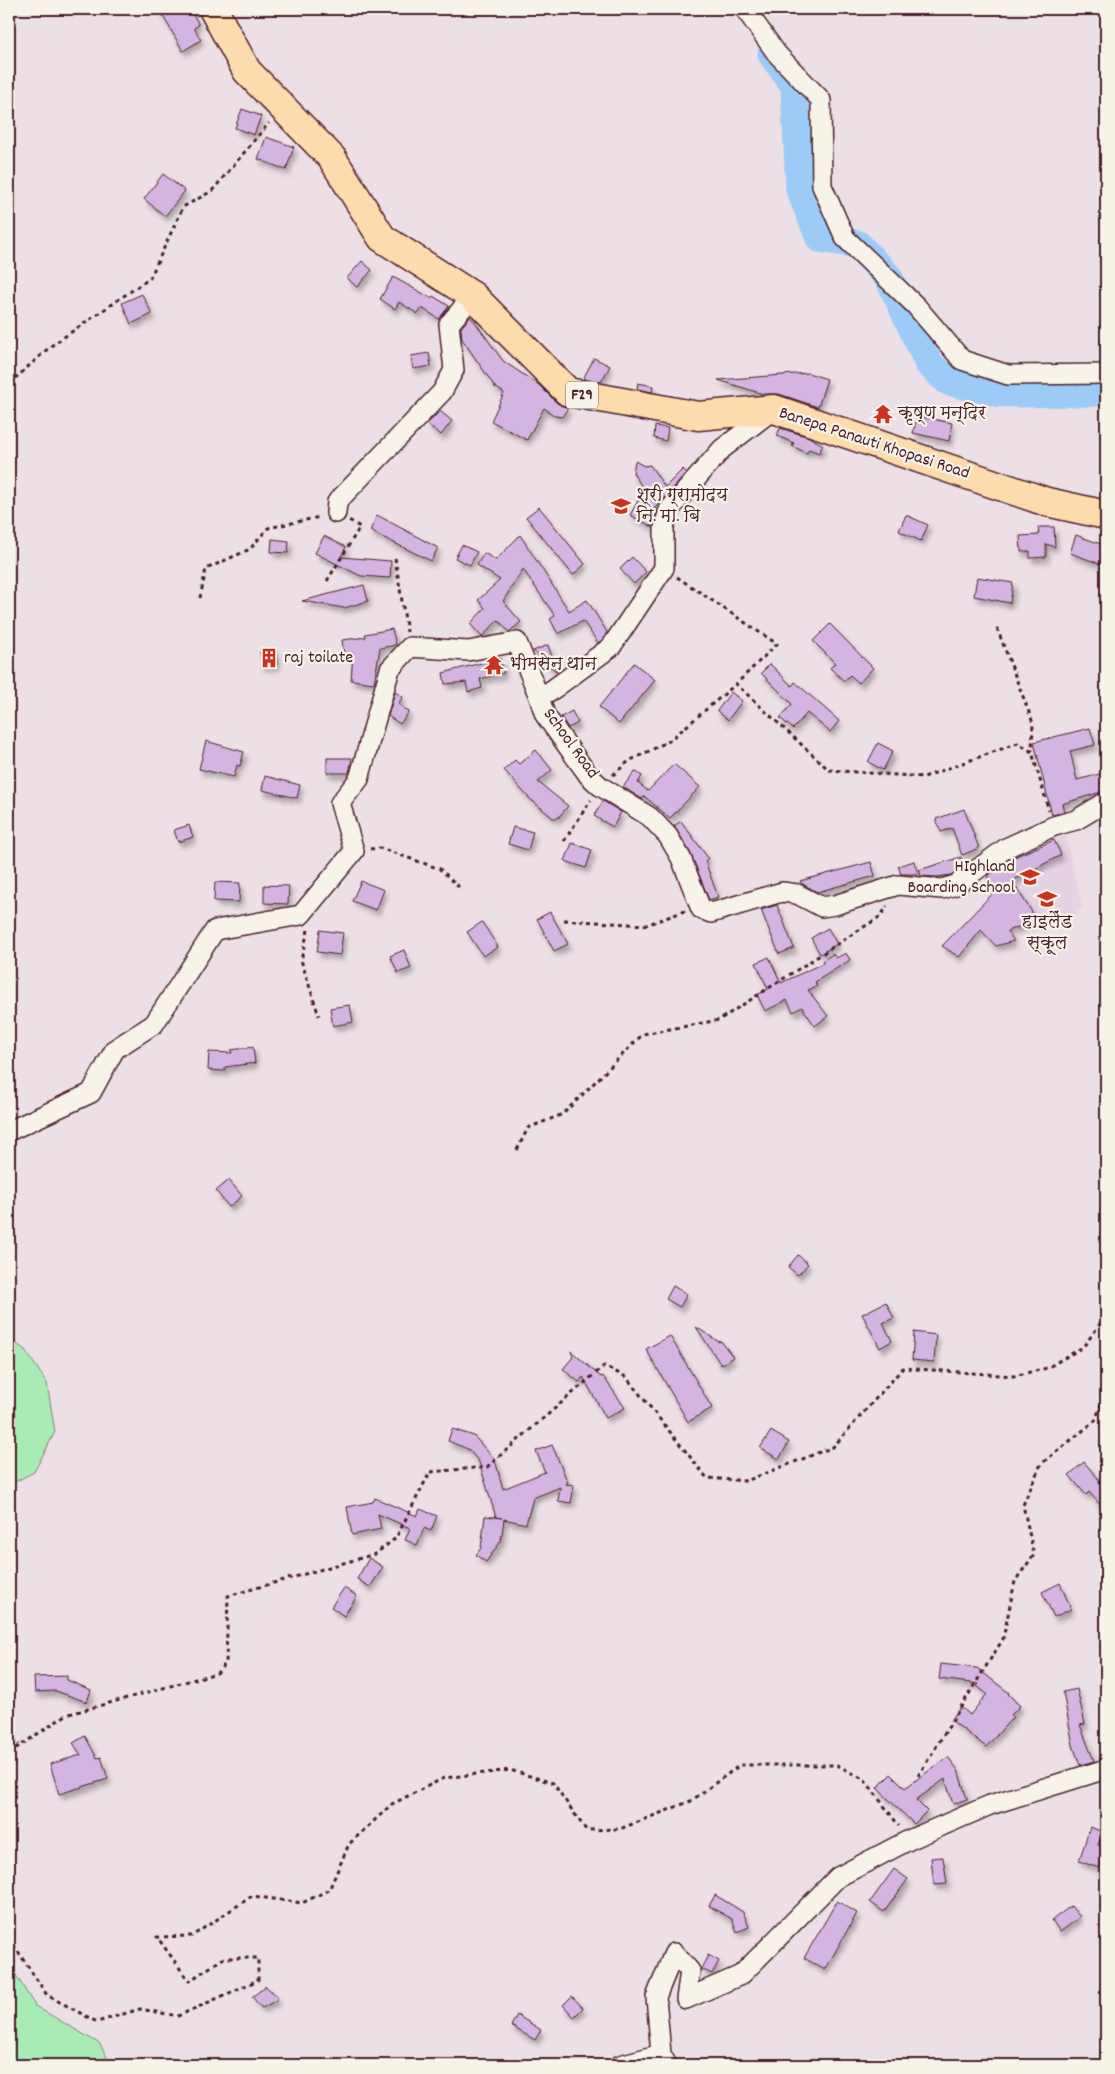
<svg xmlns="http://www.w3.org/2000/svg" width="1115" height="2074" font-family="Dekko,'Playpen Sans Deva',sans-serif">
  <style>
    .built { fill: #e5d3e4 }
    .green { fill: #a9ebb5; stroke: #7a8570 }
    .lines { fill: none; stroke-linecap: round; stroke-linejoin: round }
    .river { stroke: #9ccbf8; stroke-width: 29 }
    .building { fill: #d4b5e1; stroke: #4a1f2b; filter: url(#shadow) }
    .minor-casing { stroke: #4a1f2b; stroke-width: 22 }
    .primary-casing { stroke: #4a1f2b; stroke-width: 31 }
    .path { stroke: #4a1f2b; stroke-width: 3; stroke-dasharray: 4 4; stroke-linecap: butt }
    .minor { stroke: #f7f3e8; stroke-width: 19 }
    .primary { stroke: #fcdcac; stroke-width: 28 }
    .labels { text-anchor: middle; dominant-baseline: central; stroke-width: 4.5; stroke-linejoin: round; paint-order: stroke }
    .shield { fill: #f7f3e8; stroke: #7e5f64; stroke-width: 1 }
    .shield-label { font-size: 16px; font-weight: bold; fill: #4a1f2b }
    .poi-label { font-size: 18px; fill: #4a1f2b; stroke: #f7f3e8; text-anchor: start }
    .street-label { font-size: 18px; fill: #4a1f2b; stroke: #f7f3e8 }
  </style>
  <defs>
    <filter id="shadow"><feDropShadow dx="3" dy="5" stdDeviation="2.5" flood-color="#0004"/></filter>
  </defs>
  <rect width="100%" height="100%" fill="#ece0e6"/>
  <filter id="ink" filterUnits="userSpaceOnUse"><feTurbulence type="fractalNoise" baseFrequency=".02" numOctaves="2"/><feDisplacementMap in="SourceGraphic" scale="10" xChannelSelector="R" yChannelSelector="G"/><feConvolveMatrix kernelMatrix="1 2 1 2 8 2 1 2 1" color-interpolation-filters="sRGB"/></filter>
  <g filter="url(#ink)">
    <path class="built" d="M1064,828L1082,908L1071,919L1015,930L982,871Z"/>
    <path class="green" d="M9,1338L25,1350L47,1383L55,1432L34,1472L9,1485Z
      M9,1964L35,2006L100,2044L111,2065H9Z"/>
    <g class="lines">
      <path class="river" d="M772,54L795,86L800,189L820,238L857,244L889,278L929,364L948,381L1000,393L1106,392"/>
    </g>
    <path class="building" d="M159,9H190L199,25L194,28L201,40L183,51Z
      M242,109L261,116L254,135L235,128Z
      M266,137L294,147L286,170L258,159Z
      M163,174L185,191L165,216L144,199Z
      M362,261L372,270L357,287L347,278Z
      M393,277L431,298L433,296L449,306L439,319L422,308L418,314L399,302L395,309L380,299Z
      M142,294L152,314L131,324L122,303Z
      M470,317L475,322L503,361L539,385L557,403L568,408L562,417L555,416L544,408L527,440L491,421L504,393L495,387L462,339L461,328Z
      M429,353L431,366L413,369L411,356Z
      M594,358L610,366L601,382L583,379Z
      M808,373L827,379L818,407L779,394H763L718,380Z
      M638,383L653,386L652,392L637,389Z
      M440,411L452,421L441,435L427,424Z
      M917,416L952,423L949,441L913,433Z
      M655,426L668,428L666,441L654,438Z
      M780,428L809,437L823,445L819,453L809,449L807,453L792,446L794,443L777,436Z
      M635,461L644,466L650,465L665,487L683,469L687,473L653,510L657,512L653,527L630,515L644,490L633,473Z
      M539,507L585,564L573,575L526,517Z
      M377,515L438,548L431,561L370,531Z
      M906,515L928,525L921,541L899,531Z
      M1038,527H1054L1055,547L1046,544V557L1030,558V551L1021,552L1020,536L1039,535Z
      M520,535L569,611L587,600L607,632L603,639L598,643L583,621L558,634L550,619L555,616L523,569L503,601L521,622L509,632L498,620L482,637L470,624L485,608L478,600L500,580L477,565L484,553L496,560Z
      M1076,535L1106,546V566L1070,553Z
      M324,536L346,547L341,557L391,561L390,578L361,576L315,553Z
      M272,539L289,541L288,553L271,552Z
      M462,545L477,552L470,565L455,558Z
      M632,557L646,572L634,584L620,569Z
      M977,577L1013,583L1010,603L974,596Z
      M364,585L368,601L344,608L302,601Z
      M830,624L873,668L859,683L850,675L844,681L830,668L835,663L813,641Z
      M392,629L396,645L380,648L374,683L351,680L353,653L344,654L342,640L366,637L365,634Z
      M548,645L557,672L533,651Z
      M276,650L277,665L262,666L260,652Z
      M500,658L504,673L480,679L482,688L468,692L466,682L445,684L443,673Z
      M634,663L655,680L619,724L599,707Z
      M770,664L792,686L795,682L839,721L830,732L807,713L793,729L780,718L792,704L761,673Z
      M395,692L403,697L398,704L409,712L400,724L388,716Z
      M731,692L742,701L728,720L717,711Z
      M572,711L578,723L568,728L561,717Z
      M1090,728L1095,745L1070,751L1077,780L1100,774L1104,791L1062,804L1064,812L1052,815L1034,742Z
      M206,741L244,752L240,766L237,765L234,777L199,769Z
      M878,743L893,751L883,770L868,762Z
      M536,750L552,770L538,782L568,806L558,818H553L528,797L504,770L515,760L519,764Z
      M327,758H352L349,773H327Z
      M674,764L700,787L670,818L644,796L642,799L623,787L635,771L642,776L638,783L648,791Z
      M265,776L300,785L297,798L262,790Z
      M603,801L621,812L613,827L594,816Z
      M964,809L979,848L962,855L952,828L941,832L936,819Z
      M681,821L708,858L705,861L718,897L709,900L691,854L674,826Z
      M189,825L193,837L178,842L174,830Z
      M513,827L533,832L528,850L508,844Z
      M1054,840L1061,855L1012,881L1037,920L1007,931L1014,941L996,946L981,930L959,957L942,946L996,890L987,878L991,873L1012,858Z
      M572,843L592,850L586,868L565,861Z
      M961,857L960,868L951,875L937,877L921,876L919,870Z
      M914,861L918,874H901L898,866Z
      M871,862L875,876L817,892L801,883L800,881Z
      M361,881L384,890L376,910L352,901Z
      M215,882L240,883L239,902L214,901Z
      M264,885L289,886L288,904L264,903Z
      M777,905L794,948L779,954L761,910Z
      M550,912L568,944L554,951L537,919Z
      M482,922L498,947L483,956L467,932Z
      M828,928L837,944L820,954L811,938Z
      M320,930L343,933L340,955L317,952Z
      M404,950L411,968L398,973L390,956Z
      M846,953L850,960L815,982L817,986L808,990L828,1016L815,1026L802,1007L793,1012L787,1000L765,1011L757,995L768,989L756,963L769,957L781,983L823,963L822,961L833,954L836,958Z
      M350,1005L353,1022L333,1026L330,1008Z
      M253,1047L255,1063L225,1067V1071L208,1070L209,1052L232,1053L231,1050Z
      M229,1180L242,1196L229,1207L216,1191Z
      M798,1255L808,1264L798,1275L788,1267Z
      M673,1286L687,1294L680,1307L666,1299Z
      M886,1302L894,1318L883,1323L892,1341L880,1348L862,1314Z
      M696,1327L719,1342L721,1341L733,1357L721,1365Z
      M914,1332L936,1335L934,1362L912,1360Z
      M670,1336L712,1408L688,1422L646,1349Z
      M571,1351L601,1377L603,1376L625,1408L606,1418L583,1377L579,1382L563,1369L573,1357Z
      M452,1429L474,1436L495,1460L503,1489L545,1472L536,1451L552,1445L568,1483L566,1484L574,1485L571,1503L558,1501L560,1487L533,1498L526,1524L504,1519L501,1541L486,1562L476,1555L481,1548L485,1516L502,1518L496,1517L479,1462L468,1449L448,1441Z
      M771,1431L789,1442L779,1459L760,1448Z
      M1084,1462L1101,1482L1099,1483L1106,1491V1511L1089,1492L1086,1495L1069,1475Z
      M375,1498L417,1516L420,1509L437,1516L431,1531L424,1528L417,1545L405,1540L410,1528L378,1514L381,1529L352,1535L347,1507L373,1502Z
      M369,1558L383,1567L370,1587L357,1579Z
      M1060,1583L1071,1609L1054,1617L1042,1592Z
      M344,1588L357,1596L344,1616L331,1607Z
      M941,1664L977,1668L1009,1693L1008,1694L1020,1706L1011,1715L1013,1717L986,1747L951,1720L961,1707L970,1715L987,1694L977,1686L979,1684L939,1679Z
      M67,1676V1680L91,1690L87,1702L56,1691L35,1692L34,1677Z
      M1077,1689L1085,1724L1080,1725L1094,1761L1080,1765L1073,1745L1063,1692Z
      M85,1736L97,1758L101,1757L108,1779L59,1794L50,1764L81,1755L73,1743Z
      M948,1757L958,1770L967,1799L953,1804L945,1779L916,1800L927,1811L914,1824L877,1788L891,1774L905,1788Z
      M1090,1827L1103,1832L1098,1845L1106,1847L1099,1868L1079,1861Z
      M943,1857L947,1884L934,1885L931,1858Z
      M894,1869L908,1879L884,1912L870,1902Z
      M715,1895L743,1912L749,1927L737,1932L732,1919L709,1906Z
      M837,1901L857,1913L825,1970L804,1958Z
      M1071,1906L1080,1917L1060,1932L1052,1920Z
      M708,1955L719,1961L712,1974L701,1969Z
      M266,1986L278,1999L262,2008L252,1997Z
      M572,1996L583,2008L574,2017L563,2005Z
      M517,2015L541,2030L535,2040L511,2026Z"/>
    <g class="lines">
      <defs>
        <path id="minor" d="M745,9L777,54L821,100L822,186L845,238L916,306L962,360L1008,375L1106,374
          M336,513L337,502L442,392L454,370L449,324L473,296
          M539,697L545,715L589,776L600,786L650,817L668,836L681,858L701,909L711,913L782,892L797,894L822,907L835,905L898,885L942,889L956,885L1006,848L1054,826L1076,820L1106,802
          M9,1131L91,1093L115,1049L154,1024L215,930L301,915L354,851L340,803L359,779L390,669L410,647L468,651L517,642L539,697L552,690L611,647L664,568V527L669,510L722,449L774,409
          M620,2065L661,2054
          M667,2065L661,2054L656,1997L674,1953L690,1971L686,1999L741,1975L838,1877L909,1840L990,1805L1106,1769"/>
        <path id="primary" d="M213,9L247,71L332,158L382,238L473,296L568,392L698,416L774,409L1047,502L1106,515"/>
      </defs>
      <use href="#minor" class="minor-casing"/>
      <use href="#primary" class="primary-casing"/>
      <path class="path" d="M9,384L51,346L150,278L183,207L212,191L269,123
        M395,558L407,632
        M677,577L777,644L736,684L829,770L924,777L1018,743L1032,752L1049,811
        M327,581L360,527L349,520
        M200,598L206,569L250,549L268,528L320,517
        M997,628L1033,723L1032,751
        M613,775L629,761L669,741L736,684
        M564,841L591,800
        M370,849L380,848L440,869L459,887
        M564,920L646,925L685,911
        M308,930L301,960L319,1016
        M517,1150L528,1128L563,1114L643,1034L719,1020L881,916L887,906
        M9,1731L19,1745
        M9,1753L66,1715L217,1673L226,1663L228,1596L375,1554L396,1538L430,1472L487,1467L604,1366L626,1377L707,1478L746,1481L833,1447L903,1368L1014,1376L1047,1368L1083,1347L1106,1316
        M918,1776L1003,1639L1015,1581L1034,1555L1023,1505L1041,1464L1095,1421L1106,1392
        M9,1938L47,1995L97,2022L140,2009L178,2016L258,1980V1958H224L189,1981L157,1937L192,1936L252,1896L302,1903L329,1890L349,1844L392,1804L444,1778L510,1770L553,1783L586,1830L620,1829L691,1801L740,1765H837L865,1780L899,1826"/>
      <use href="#minor" class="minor"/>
      <use href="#primary" class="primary"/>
    </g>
  </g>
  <defs>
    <symbol id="temple-bare" viewBox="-9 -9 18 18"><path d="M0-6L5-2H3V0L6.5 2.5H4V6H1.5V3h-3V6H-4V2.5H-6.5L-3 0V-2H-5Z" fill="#c8321e" stroke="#f7f3e8" stroke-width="2.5" paint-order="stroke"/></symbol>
    <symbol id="school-bare" viewBox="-9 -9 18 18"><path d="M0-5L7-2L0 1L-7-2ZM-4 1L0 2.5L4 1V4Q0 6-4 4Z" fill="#c8321e" stroke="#f7f3e8" stroke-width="2.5" paint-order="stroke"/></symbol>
    <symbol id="building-bare" viewBox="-9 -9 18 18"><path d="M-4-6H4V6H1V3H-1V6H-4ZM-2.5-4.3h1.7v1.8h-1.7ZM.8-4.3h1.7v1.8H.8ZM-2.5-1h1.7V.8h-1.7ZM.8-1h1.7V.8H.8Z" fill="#c8321e" stroke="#f7f3e8" stroke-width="2.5" paint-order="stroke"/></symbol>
  </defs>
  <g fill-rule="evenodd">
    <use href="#temple-bare" x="869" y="400" width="28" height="28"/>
    <use href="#school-bare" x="607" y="492" width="28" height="28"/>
    <use href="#building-bare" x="255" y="644" width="28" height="28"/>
    <use href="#temple-bare" x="480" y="651" width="28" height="28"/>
    <use href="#school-bare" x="1016" y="863" width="28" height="28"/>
    <use href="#school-bare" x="1033" y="885" width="28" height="28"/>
  </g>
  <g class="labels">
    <rect class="shield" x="566" y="381.5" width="32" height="27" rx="4"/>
    <g class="shield-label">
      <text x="582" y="395">F29</text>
    </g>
    <g class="poi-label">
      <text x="898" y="414">कृष्ण मन्दिर</text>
      <text x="636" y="496">श्री ग्रामोदय<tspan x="636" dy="21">नि. मा. बि</tspan></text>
      <text x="284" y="658">raj toilate</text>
      <text x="509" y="665">भीमसेन थान</text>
      <text x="1015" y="867" text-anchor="end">HIghland<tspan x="1015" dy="21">Boarding School</tspan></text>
      <text x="1047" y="923" text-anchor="middle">हाइलैंड<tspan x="1047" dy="21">स्कूल</tspan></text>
    </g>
    <g class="street-label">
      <text transform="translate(874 444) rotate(18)">Banepa Panauti Khopasi Road</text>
      <text transform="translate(570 744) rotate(54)">School Road</text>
    </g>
  </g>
  <rect width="1115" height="2074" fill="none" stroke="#f7f3e8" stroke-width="30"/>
  <rect x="15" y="15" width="1085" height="2044" fill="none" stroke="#4a1f2b" stroke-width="2" filter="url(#ink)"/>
</svg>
